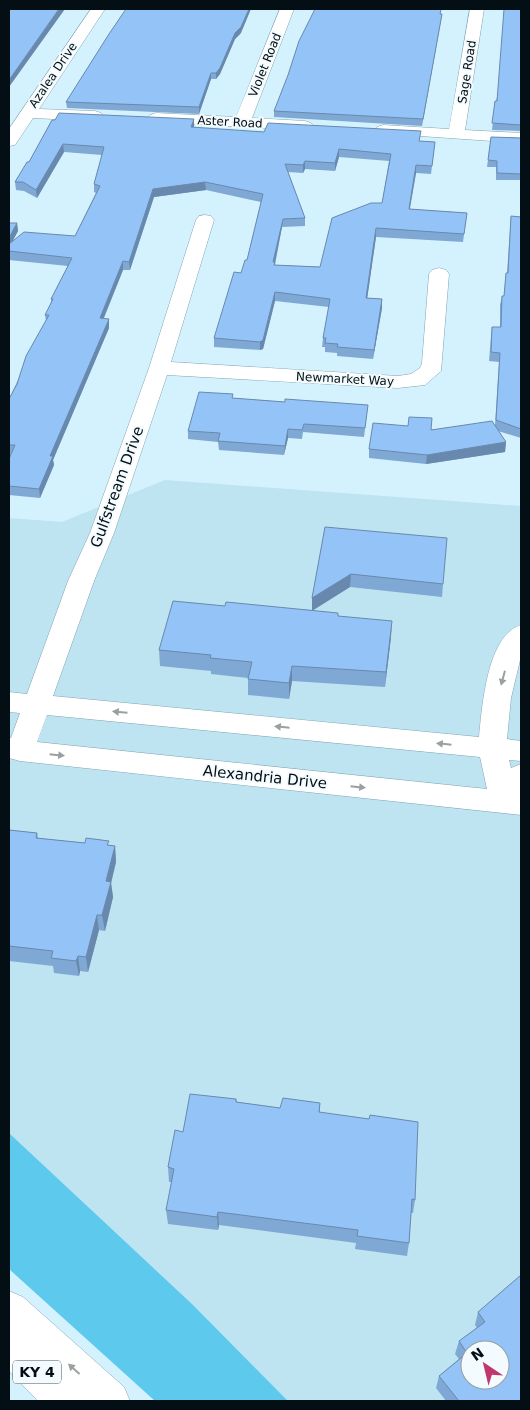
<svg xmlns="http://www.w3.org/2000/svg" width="530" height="1410" font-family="'DejaVu Sans',sans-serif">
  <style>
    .built { fill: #bee3f1; fill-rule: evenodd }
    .forest { fill: #5dc9ed }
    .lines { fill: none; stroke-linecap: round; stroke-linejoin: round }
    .minor-casing { stroke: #80a4b2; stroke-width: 1 }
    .highway-casing { stroke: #80a4b2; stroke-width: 1 }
    .minor { fill: #fff; fill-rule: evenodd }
    .highway { fill: #fff; fill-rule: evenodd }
    .wall { fill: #7fa9d4; fill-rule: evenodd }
    .shaded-wall { fill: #6889ad }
    .building { fill: #94c4f7; stroke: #6889ad; fill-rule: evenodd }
    .oneway { fill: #9a9fa1 }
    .labels { text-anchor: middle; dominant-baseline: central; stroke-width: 4; stroke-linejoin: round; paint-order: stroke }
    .far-street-label { font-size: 12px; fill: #030f14; stroke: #f3fbfe }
    .shield { fill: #f3fbfe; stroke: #4b565a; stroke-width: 1 }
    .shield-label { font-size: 14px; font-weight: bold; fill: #030f14 }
    .street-label { font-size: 15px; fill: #030f14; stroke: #f3fbfe }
  </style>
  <rect width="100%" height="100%" fill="#d4f2fe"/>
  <path class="built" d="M165,480L521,506V1401H288L192,1304L9,1133V518L62,522ZM470,1350H500V1380H470Z"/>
  <path class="forest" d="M9,1133L192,1304L288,1401H155L9,1269Z"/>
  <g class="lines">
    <defs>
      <path id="minor" d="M91,9H105L39,109L95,111L101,113L103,116L101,119L95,121L33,118L15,145L9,146V129Z
        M280,9H294L252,118L305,121L311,123L313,126L311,129L305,131L150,121L148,118L150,115L156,113L236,117Z
        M470,9H484L465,130L521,133V143L377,133L375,130L377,127L383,125L449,129Z
        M205,215L211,216L214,220L171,362L398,376L411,374L420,368L422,363L429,274L432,270L439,268L446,270L449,274L441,371L425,385L398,388L167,375L114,533L94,581L53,696L479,737C482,707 487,635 521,625V656L511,698L507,739L521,741V761L509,760L511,768L521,764V815L20,761L9,758V738H11L20,713L9,712V692L27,694L68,581L90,533L149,368L196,220L199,216ZM47,715L480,757L487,789L37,742Z"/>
      <path id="highway" d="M9,1291L23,1297L124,1387L130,1401H38L9,1371Z"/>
    </defs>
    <use href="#minor" class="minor-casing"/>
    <use href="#highway" class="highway-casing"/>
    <use href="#minor" class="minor"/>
    <use href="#highway" class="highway"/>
  </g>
  <path class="wall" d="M521,9V132V131L492,130L495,101H496Z
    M440,14H442L441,20L422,126L274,117V111Z
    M241,33L235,39L220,74L216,79H211L199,114L67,108L66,102Z
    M52,120L435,142L431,174L416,173L410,209L467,213L463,242L376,237L367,298L382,299V308L373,359L337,356V353L325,352V347H322L323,338L329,307L275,301L263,349L260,350L214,347V338L247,260L261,202L206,190L154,197L130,270H123L104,318L109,328L53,460L54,465L40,498L9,495V459L11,454H9V399L46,321L45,315L51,303V299L68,266L9,260V223H17L18,231L13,240L75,236L96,193L94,192V184L102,155L64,152L37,198L24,191L16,190L15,182L29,162ZM339,157L389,161L382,203L320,267L275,265L282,227L305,226V218L288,172L303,173L305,169L335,171Z
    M491,137L521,138V180H496V167H487Z
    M511,216L521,217V438L498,431L506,442L505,452L426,464L369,458V449L431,430L495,425L499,362L489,361L491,336L492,327H500V305L502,296H504L506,273H507Z
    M233,398L285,402L368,405L364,437L303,432L302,439L288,438L284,455L219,450L218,442L188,439V431Z
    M325,527L443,584L442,597L350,587L312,610L338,616L391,637L385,687L292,681L289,699L248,695V678L211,674V671L160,666L159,650L225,606L312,610V598Z
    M9,830L37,833L38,838L115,846L116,862L111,883L113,897L105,931L99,930L88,972L80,971L79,976L54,973L53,966L9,961Z
    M236,1099L237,1102L280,1108L320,1103V1112L415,1200L413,1213H411L409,1243L407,1256L355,1249L356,1243L219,1225L218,1230L168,1224L166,1210L172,1182H169L168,1167L183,1132Z
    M521,1275V1401H446L436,1388L439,1376L459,1359L455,1354L459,1341L477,1328L475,1325L478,1312Z"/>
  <path class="shaded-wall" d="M59,9H65L9,87V80Z
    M249,9H251L241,33L235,39L220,74L216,79V73L235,33Z
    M442,14L441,20L422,126L423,119Z
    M211,73V79L199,114V107Z
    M194,119V127L192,135L191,127Z
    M63,144L64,152L37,198L36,190Z
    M339,149V157L335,171V163Z
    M305,161V169L303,173V165Z
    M416,165V173L408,217L409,209Z
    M205,182L206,190L154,197L130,270L129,262L153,189Z
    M283,219L282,227L275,262V270L273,262Z
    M17,223L18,231L9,248V238Z
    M376,228V237L366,307V298Z
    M123,261V270L100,327V318Z
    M275,292V301L263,349L260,350V342Z
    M382,299V308L373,359L374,350Z
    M109,319V328L53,460L54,465L40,498L39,489L50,456Z
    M288,429V438L284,455L285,446Z
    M506,442L505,452L426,464L427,455Z
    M351,574L350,587L312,611V598Z
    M392,621L391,637L385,687L386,672Z
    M292,666V681L289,699V683Z
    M115,846L116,862L111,883L113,897L105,931L102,915L106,881Z
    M97,915L99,930L88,972L86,957Z
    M78,956L80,971L79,976L76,961Z
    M218,1212L219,1225L218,1230L217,1217Z"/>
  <path class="building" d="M9,9H59L9,80Z
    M126,9H249L241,27L235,33L220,68L216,73H211L199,107L66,102L109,34Z
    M315,9H441L440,14H442L423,119L274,111L288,75L299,41Z
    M504,9H521V125L492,123L495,101H497Z
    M59,113L194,119L191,127L264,132L268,123L421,131L419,141L435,142L432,166L416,165L409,209L467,213L464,234L376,228L366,298L382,299L374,350L337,347L338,344L325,343L326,338H323L330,299L275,292L263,340L260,342L214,338L234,272L241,273L245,260H247L263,194L205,182L153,189L129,262L123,261L100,318L109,319L50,456H53L39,489L9,486V459L15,445H9V399L17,384L26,356L49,315H45L53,299H51L72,258L9,251V244L24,232L75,236L100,186L94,184L104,147L63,144L36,190L23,182H15L27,162H29L52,120H55ZM339,149L391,154L382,203H371L332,218L320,267L274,265L275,262H273L283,219L305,218L285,164L303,165L305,161L335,163Z
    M491,137L521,138V174L497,173V161L488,160Z
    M511,216L521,217V429L496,420L500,353L491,352L492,327H501L502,296H504L506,273H508Z
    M9,223H17L9,238Z
    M199,392L233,394L232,398L285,402V399L368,405L365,428L304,424L302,430L288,429L285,446L218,441L220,433L188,431Z
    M409,417L432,418L431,430L492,421L506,442L427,455L369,449L373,423L408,426Z
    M325,527L447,538L443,584L351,574L312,598Z
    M173,601L225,606L226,602L338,613V616L392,621L386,672L292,666L289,683L248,679L252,662L210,658L211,655L159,650Z
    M9,830L37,833L36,838L85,843L86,838L109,841L107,845L115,846L106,881L111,882L102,915H97L86,957L78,956L76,961L51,958L53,951L9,946Z
    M190,1094L236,1099V1102L280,1108L283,1098L320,1103L319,1112L369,1119L370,1115L418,1122L415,1200L412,1199L409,1243L357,1236L358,1230L218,1212L217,1217L166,1210L174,1169L168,1167L175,1130L183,1132Z
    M521,1275V1401H459L439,1376L467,1353L459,1341L485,1322L478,1312ZM470,1350H500V1380H470Z"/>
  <defs><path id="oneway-solid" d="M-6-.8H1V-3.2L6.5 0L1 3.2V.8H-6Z" transform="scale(1.25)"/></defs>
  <g class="oneway">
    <use href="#oneway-solid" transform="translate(503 678) rotate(105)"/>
    <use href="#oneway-solid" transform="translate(120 712) rotate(-175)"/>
    <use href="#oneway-solid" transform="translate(282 727) rotate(-174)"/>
    <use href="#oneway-solid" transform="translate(444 744) rotate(-174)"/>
    <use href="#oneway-solid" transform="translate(57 755) rotate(6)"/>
    <use href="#oneway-solid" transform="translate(358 787) rotate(6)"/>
    <use href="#oneway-solid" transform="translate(74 1369) rotate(-138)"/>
  </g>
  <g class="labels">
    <g class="far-street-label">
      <text transform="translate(265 65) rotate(-68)">Violet Road</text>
      <text transform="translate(467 72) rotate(-81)">Sage Road</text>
      <text transform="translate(53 75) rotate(-56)">Azalea Drive</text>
      <text transform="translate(230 122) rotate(3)">Aster Road</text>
      <text transform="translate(345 379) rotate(3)">Newmarket Way</text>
    </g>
    <rect class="shield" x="13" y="1360.5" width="48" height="23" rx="4"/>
    <g class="shield-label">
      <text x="37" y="1372">KY 4</text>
    </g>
    <g class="street-label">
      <text transform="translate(117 487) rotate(-70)">Gulfstream Drive</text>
      <text transform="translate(265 777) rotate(6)">Alexandria Drive</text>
    </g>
  </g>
  <rect width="530" height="1410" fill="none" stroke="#030f14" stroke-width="20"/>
  <g transform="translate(485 1365) rotate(325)"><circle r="24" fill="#f3fbfe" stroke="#939da0"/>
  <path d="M0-4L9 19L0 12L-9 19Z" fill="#c1366c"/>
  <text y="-8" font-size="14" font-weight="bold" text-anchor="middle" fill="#030f14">N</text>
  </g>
</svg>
